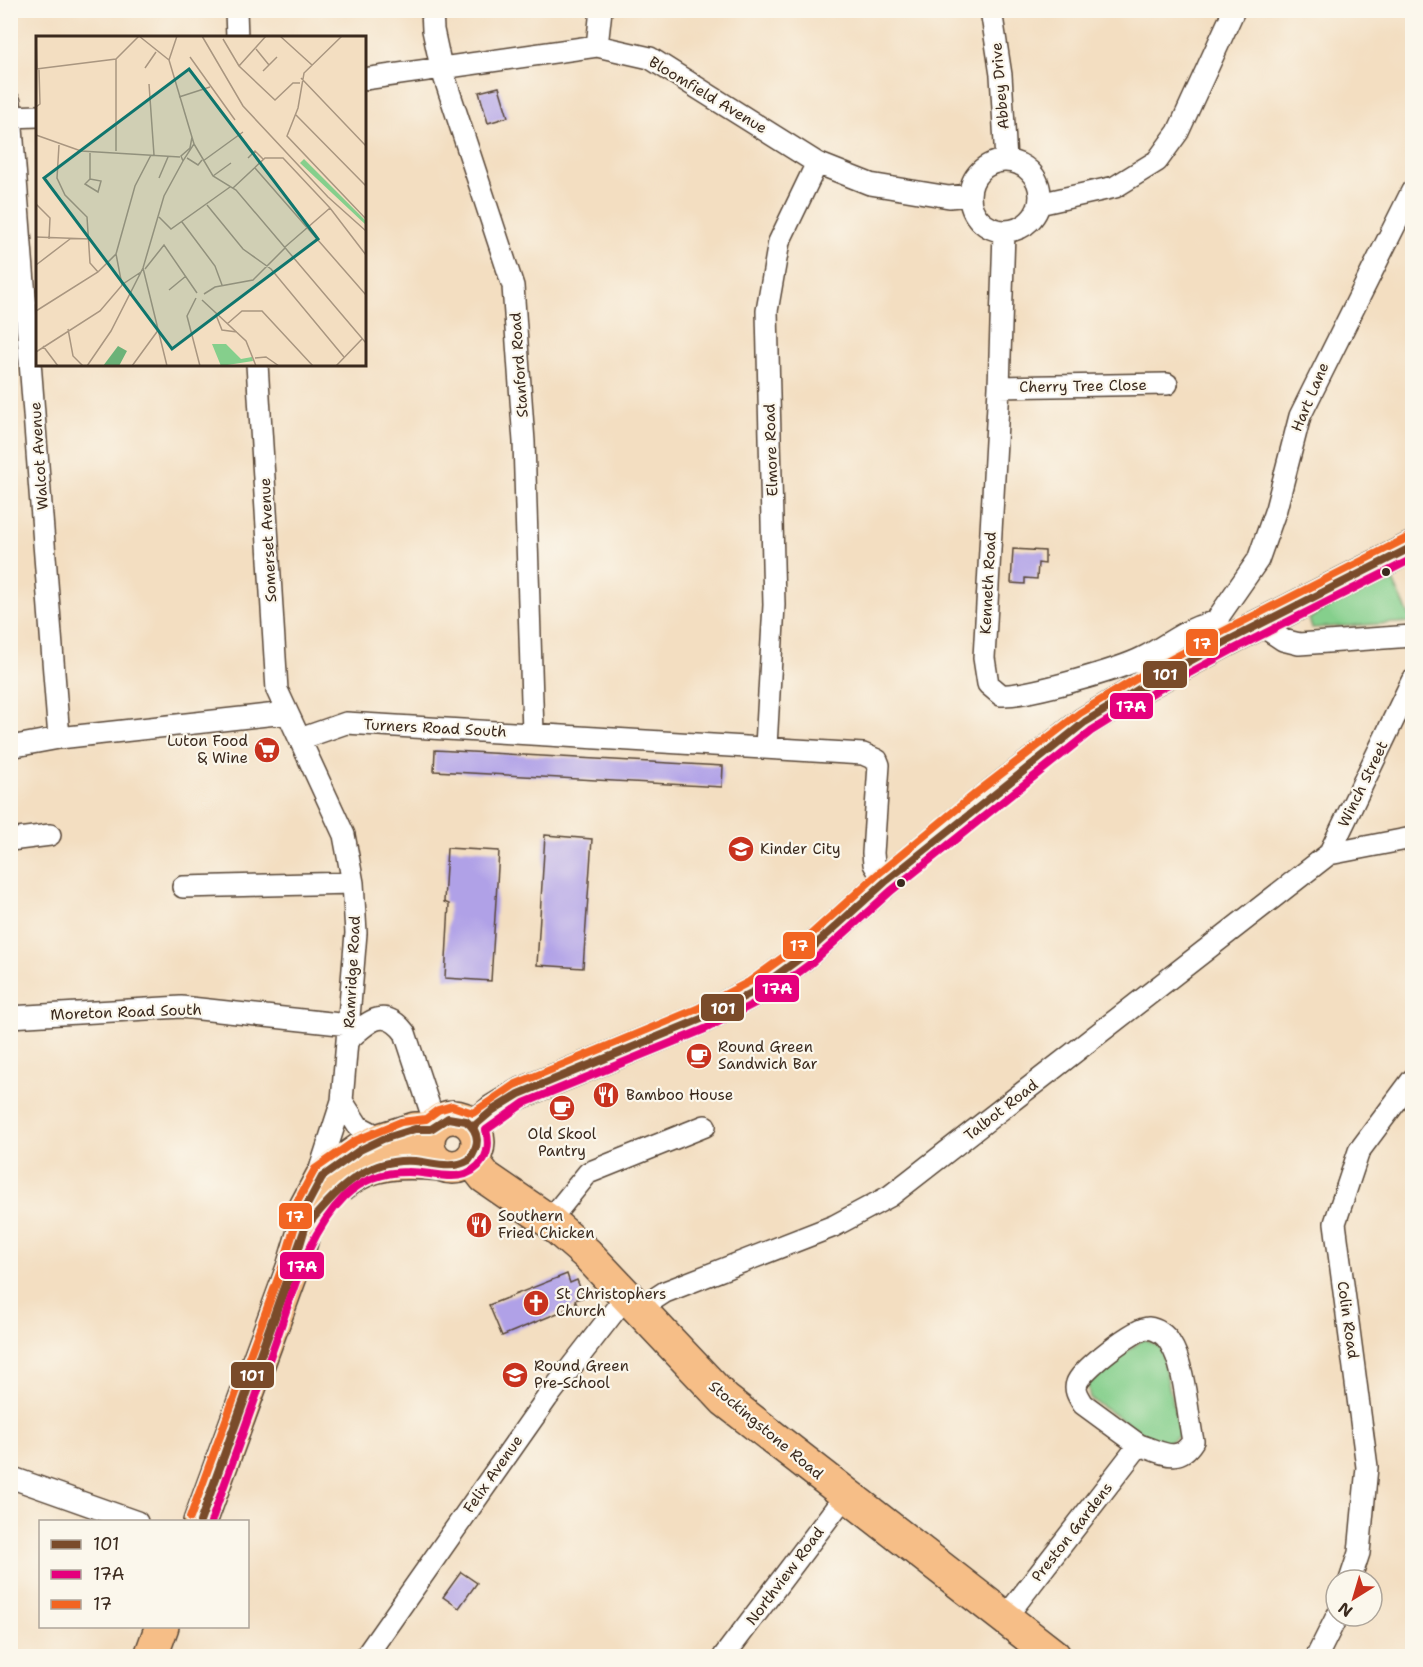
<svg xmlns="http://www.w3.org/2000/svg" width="1423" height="1667" font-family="'Shantell Sans',sans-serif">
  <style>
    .green { fill: #85cf8c; stroke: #607c55; stroke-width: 1.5 }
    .building { fill: #b0a1e7 }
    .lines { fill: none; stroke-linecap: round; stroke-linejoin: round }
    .street-casing { stroke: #574536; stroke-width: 24 }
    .secondary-casing { stroke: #574536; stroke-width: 33 }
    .primary-casing { stroke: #574536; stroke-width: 36 }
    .street { stroke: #fff; stroke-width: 21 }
    .secondary { stroke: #fbe5cf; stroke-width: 30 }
    .primary { stroke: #f6be87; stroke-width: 33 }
    .bus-1-casing { stroke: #fbf7ec; stroke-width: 12 }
    .bus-2-casing { stroke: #fbf7ec; stroke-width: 12 }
    .bus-3-casing { stroke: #fbf7ec; stroke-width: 12 }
    .bus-1 { stroke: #7a4b2a; stroke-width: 8 }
    .bus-2 { stroke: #e5007d; stroke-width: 8 }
    .bus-3 { stroke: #f26522; stroke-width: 8 }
    .bus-dot { fill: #3b2a1e; stroke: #fbf7ec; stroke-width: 2 }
    .labels { text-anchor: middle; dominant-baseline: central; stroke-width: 4.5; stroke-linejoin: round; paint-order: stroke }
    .street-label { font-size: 15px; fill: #3b2a1e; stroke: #fbf7ec }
    .poi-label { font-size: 15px; fill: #3b2a1e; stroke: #fbf7ec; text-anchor: start }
    .inset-road { fill: none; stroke: #a99680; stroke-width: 1.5 }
    .view { fill: #0f766e; fill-opacity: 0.15; stroke: #0f766e; stroke-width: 3 }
    .inset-edge { fill: none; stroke: #3b2a1e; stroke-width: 3 }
    .line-badge { stroke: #fbf7ec; stroke-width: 2 }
    .badge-label { font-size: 16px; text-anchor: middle; font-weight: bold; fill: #fff }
  </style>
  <rect width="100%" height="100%" fill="#fbf7ec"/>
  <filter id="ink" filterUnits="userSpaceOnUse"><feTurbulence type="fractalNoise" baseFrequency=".0167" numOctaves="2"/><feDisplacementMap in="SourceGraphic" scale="12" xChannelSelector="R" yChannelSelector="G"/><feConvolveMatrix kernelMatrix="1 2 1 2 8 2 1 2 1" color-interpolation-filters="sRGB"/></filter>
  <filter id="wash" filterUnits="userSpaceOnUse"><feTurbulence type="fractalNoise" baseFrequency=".008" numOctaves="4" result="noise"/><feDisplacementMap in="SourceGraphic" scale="24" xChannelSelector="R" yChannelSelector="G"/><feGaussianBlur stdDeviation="1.35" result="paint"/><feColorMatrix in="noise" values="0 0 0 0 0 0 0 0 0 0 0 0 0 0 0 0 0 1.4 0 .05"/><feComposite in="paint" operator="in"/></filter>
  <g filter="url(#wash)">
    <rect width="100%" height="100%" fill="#f3dec1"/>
    <path class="green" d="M1391,576L1412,622L1312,628L1309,619L1338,600Z
      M1144,1339L1160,1347L1180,1435L1163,1446L1090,1399L1087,1381Z"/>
    <g id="blocks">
      <path class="building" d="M499,87L508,117L488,123L479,92Z
        M1013,549L1045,551V564L1038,563L1037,579L1025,578V584L1011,583Z
        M435,750L723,766L722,787L434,771Z
        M545,835L592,839L583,968L537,965Z
        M447,848L499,851L491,981L445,978L449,904L444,902Z
        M567,1274L570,1283L577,1280L584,1297L575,1300L577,1305L502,1336L489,1305Z
        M461,1572L477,1583L459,1608L443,1597Z"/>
    </g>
  </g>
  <g filter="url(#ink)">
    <use href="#blocks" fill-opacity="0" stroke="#574536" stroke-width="1.5"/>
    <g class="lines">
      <defs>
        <path id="street" d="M236,10L237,38
          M432,10L433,30L441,67L513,286L524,442L533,733
          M991,10L1001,75L1006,161
          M597,46L601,10
          M364,79L597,46L650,58L817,163L870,184L949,197L969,195
          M10,102L59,738
          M10,117L38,116
          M970 196a35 35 0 1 1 70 0a35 35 0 1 1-70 0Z
          M1039,204L1115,187L1157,161L1178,132L1234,10
          M1004,232L999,387L984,658L988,684L1001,695C1025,697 1121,669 1144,657C1168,645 1191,624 1218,622
          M257,364L277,690L344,835L353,883L356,933L342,1101L321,1166L322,1177
          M999,387L1167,384
          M1259,624L1283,640L1299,644L1412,636
          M1223,633L1218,622L1219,616L1258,560L1276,509L1300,416L1412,191
          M300,739L346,723L863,754L877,760L879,765L873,853L874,864L885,882
          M766,746L774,605L767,311L779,242L817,163
          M10,747L59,738L286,713
          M10,840L50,835
          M1329,854L1412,681
          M183,887L353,883
          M10,1017L181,1007L349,1025
          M348,1040C368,1022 384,1005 405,1033L435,1124
          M342,1101L358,1126L383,1139
          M549,1221L588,1173L705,1126
          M639,1309L665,1292L834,1226L890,1196L1329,854L1412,838
          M10,1477L137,1522
          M1350,1580L1359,1553L1367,1467L1335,1223L1359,1151L1412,1080
          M1005,1618L1139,1445C1162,1452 1178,1465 1193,1441C1187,1413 1185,1365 1170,1343C1166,1335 1157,1329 1148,1328C1135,1328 1080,1371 1077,1383C1074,1390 1079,1397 1083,1404L1139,1445
          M366,1656L547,1398L627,1295
          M724,1656L845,1496
          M1317,1656L1337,1616"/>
        <path id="secondary" d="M473,1127L493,1110L519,1094L701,1019L755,991L803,956L885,882L982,802L1085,722L1149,683L1227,641L1412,547"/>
        <path id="primary" d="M428 1142a25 25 0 1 1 50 0a25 25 0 1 1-50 0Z
          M471,1159L485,1177L549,1221L587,1254L725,1400L1054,1656
          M342,1184C369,1160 406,1161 440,1164
          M200,1522L293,1268L305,1228L306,1207L322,1177L360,1150L383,1139L415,1129H431
          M151,1656L162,1626"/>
      </defs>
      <use href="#street" class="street-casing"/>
      <use href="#secondary" class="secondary-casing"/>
      <use href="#primary" class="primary-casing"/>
      <use href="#street" class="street"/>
      <use href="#secondary" class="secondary"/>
      <use href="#primary" class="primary"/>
      <defs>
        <path id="bus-1" d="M448,1118L466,1121C480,1132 480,1146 469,1160C452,1170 434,1163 415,1161C365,1157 334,1193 305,1228L306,1207L322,1177L360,1150L383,1139L415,1129H431Z
          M473,1127L493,1110L519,1094L701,1019L755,991L803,956L885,882L1085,722L1149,683L1227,641L1412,547
          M200,1522L305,1228
          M200,1522L293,1268L305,1228"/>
        <path id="bus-2" d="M211,1522C232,1463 253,1405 274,1346C293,1294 305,1236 345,1196C362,1180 384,1172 407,1172C433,1171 464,1188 483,1160C489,1151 489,1141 486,1130L524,1103L705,1029L761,1000L810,964L892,890L1091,731L1154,692L1232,650L1412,559"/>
        <path id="bus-3" d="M190,1518L283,1265L295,1226L296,1204L315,1169L355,1141L401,1122L426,1119L438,1110L452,1106L473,1113L514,1085L697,1009L749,982L796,948L878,874L975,794L1080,713L1144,674L1222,632L1407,538"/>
      </defs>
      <use href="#bus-1" class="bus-1-casing"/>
      <use href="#bus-2" class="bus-2-casing"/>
      <use href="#bus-3" class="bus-3-casing"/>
      <use href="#bus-1" class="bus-1"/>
      <use href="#bus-2" class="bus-2"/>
      <use href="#bus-3" class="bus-3"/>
    </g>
  </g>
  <defs>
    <symbol id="supermarket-disc" viewBox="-11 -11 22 22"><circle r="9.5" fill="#c8321e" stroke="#fbf7ec"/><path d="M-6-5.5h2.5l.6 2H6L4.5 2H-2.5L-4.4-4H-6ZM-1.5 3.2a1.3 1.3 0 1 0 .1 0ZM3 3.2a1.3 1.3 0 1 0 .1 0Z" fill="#fff"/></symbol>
    <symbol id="school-disc" viewBox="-11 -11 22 22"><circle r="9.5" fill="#c8321e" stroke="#fbf7ec"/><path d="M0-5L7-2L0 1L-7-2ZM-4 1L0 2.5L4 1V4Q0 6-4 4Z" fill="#fff"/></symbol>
    <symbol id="cafe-disc" viewBox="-11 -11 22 22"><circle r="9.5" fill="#c8321e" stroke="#fbf7ec"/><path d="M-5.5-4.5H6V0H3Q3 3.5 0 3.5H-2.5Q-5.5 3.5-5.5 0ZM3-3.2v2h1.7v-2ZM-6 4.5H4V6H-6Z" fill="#fff"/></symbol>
    <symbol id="restaurant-disc" viewBox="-11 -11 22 22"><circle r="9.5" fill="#c8321e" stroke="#fbf7ec"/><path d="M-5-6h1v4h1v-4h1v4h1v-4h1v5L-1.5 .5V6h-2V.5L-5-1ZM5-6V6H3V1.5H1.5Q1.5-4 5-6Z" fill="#fff"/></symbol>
    <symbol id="church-disc" viewBox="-11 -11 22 22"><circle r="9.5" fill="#c8321e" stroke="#fbf7ec"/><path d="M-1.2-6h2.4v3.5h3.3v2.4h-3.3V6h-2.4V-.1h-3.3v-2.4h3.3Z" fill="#fff"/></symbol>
  </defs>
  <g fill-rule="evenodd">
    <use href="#supermarket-disc" x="252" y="735" width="30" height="30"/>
    <use href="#school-disc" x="726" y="834" width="30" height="30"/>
    <use href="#cafe-disc" x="684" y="1041" width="30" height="30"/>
    <use href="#restaurant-disc" x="591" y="1080" width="30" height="30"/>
    <use href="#cafe-disc" x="547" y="1093" width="30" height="30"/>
    <use href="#restaurant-disc" x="464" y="1210" width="30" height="30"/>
    <use href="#church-disc" x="521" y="1288" width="30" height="30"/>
    <use href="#school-disc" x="500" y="1360" width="30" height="30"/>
  </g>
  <g class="bus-dot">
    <circle cx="1386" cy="572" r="5"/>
    <circle cx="901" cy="883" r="5"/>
  </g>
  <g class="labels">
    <g class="street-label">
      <text transform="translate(1000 86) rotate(-95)">Abbey Drive</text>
      <text transform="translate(708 95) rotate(31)">Bloomfield Avenue</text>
      <text transform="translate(519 365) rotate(-94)">Stanford Road</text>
      <text transform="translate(1083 386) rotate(-1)">Cherry Tree Close</text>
      <text transform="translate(1310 397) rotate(-67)">Hart Lane</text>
      <text transform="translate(771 450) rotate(-92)">Elmore Road</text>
      <text transform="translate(39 456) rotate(-94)">Walcot Avenue</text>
      <text transform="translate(268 540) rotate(-93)">Somerset Avenue</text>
      <text transform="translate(988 583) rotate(-87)">Kenneth Road</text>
      <text transform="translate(435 728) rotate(3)">Turners Road South</text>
      <text transform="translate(1363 784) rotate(-64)">Winch Street</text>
      <text transform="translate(352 972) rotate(-87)">Ramridge Road</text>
      <text transform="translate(126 1012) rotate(-2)">Moreton Road South</text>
      <text transform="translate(1001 1110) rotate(-38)">Talbot Road</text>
      <text transform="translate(1348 1320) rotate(82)">Colin Road</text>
      <text transform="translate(766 1430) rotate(40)">Stockingstone Road</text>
      <text transform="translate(493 1474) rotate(-55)">Felix Avenue</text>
      <text transform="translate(1072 1532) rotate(-52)">Preston Gardens</text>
      <text transform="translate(785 1576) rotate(-53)">Northview Road</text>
    </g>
    <g class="poi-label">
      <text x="248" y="741" text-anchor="end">Luton Food<tspan x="248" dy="17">&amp; Wine</tspan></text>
      <text x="760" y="849">Kinder City</text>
      <text x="718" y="1047">Round Green<tspan x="718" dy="17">Sandwich Bar</tspan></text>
      <text x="626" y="1095">Bamboo House</text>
      <text x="562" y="1134" text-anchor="middle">Old Skool<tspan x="562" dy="17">Pantry</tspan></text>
      <text x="498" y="1216">Southern<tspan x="498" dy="17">Fried Chicken</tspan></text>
      <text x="556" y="1294">St Christophers<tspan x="556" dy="17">Church</tspan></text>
      <text x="534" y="1366">Round Green<tspan x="534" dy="17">Pre-School</tspan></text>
    </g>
  </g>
  <g transform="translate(36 36)">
    <rect width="330" height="330" fill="#f3dec1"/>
    <path d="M268,123L330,185V189L264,127ZM176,308H190L205,323L216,321L217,325L185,330Z" fill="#85cf8c"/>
    <path d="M82,310L91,315L83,330H67Z" fill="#6cb278"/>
    <path class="inset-road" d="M42,0H66M103,0L133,24M141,0L133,24L158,108L147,125L145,120L154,112L156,101M166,0L207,70L292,161L330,195M244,0L276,29M306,0L268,37L262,72L251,100L330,183M0,1L1,33M187,3L203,30L239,64L257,47H264M220,13L233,29M154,21L199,84M80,23V115M203,30L230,0M109,32L120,16M0,33L80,23L103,0M227,35L241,21M265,42L330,110M113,48L118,119M143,61L174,51M0,71L4,68L3,33M260,79L330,150M0,99L45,115L144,121M158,108L177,140L200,154L330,307M23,109L21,142L29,159L51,181L54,227L62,236M151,122L162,129L166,124M212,122L219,115L227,123M167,125L207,96M219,132L330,259M177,140L195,127M123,142L132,121M54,143L65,145L62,156L49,148L54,143V115M197,152L229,122H247L294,172L330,219M0,168L14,182L13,203M171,169L207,213L235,233L308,321M123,181L135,193L194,151M146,186L179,230L186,249M0,201L54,203M249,211L294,172M80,218L86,249M0,229L34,203M107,232L131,330M109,233L128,209L161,257M133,254L150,240M168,258L179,251L217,244L249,212M160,262L151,280L164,330M166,264L210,305L220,330M0,275L62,236L80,218L99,150L115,119M180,279L186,294L201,296M191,288L206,275H226L277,330M32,293L37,320L47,330M7,310L22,330M0,316L64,275L87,248L105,236M219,322L230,321L243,330M51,330L75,295L107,232L128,160L147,125M96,330L123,293M300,330L326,303"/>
    <path class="view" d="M153,33L282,203L136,313L8,142Z"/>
    <rect width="330" height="330" class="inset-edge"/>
  </g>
  <g class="line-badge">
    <rect x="1185" y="628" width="34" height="29" rx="6" fill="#f26522"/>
    <rect x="1142" y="660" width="46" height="29" rx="6" fill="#7a4b2a"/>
    <rect x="1109" y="692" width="45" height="28" rx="6" fill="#e5007d"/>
    <rect x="782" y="931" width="34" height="29" rx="6" fill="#f26522"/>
    <rect x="754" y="974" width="46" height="29" rx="6" fill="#e5007d"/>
    <rect x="700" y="993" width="45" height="29" rx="6" fill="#7a4b2a"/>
    <rect x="278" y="1202" width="35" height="28" rx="6" fill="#f26522"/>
    <rect x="279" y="1251" width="46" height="29" rx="6" fill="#e5007d"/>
    <rect x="230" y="1361" width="45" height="28" rx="6" fill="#7a4b2a"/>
  </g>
  <g class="badge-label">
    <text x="1202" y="649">17</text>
    <text x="1165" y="680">101</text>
    <text x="1131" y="712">17A</text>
    <text x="799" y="951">17</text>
    <text x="777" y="994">17A</text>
    <text x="723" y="1014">101</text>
    <text x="295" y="1222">17</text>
    <text x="302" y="1272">17A</text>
    <text x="252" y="1381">101</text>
  </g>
  <rect width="1423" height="1667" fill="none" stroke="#fbf7ec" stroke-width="36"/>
  <rect x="39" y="1520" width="210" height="108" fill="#fbf7ec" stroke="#aea59a" stroke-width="1.5"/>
  <rect x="51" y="1540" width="30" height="9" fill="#7a4b2a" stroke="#aea59a" stroke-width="1.5"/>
  <text x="93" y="1550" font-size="18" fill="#3b2a1e">101</text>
  <rect x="51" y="1570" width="30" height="9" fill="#e5007d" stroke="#aea59a" stroke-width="1.5"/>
  <text x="93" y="1580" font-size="18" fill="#3b2a1e">17A</text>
  <rect x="51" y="1600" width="30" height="9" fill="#f26522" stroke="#aea59a" stroke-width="1.5"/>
  <text x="93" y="1610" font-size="18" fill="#3b2a1e">17</text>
  <g transform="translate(1354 1598) rotate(217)"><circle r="28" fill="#fbf7ec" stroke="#aea59a" stroke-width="1.5"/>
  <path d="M0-4.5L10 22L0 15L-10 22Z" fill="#c8321e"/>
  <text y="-9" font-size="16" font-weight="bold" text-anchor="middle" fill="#3b2a1e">N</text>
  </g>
</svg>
